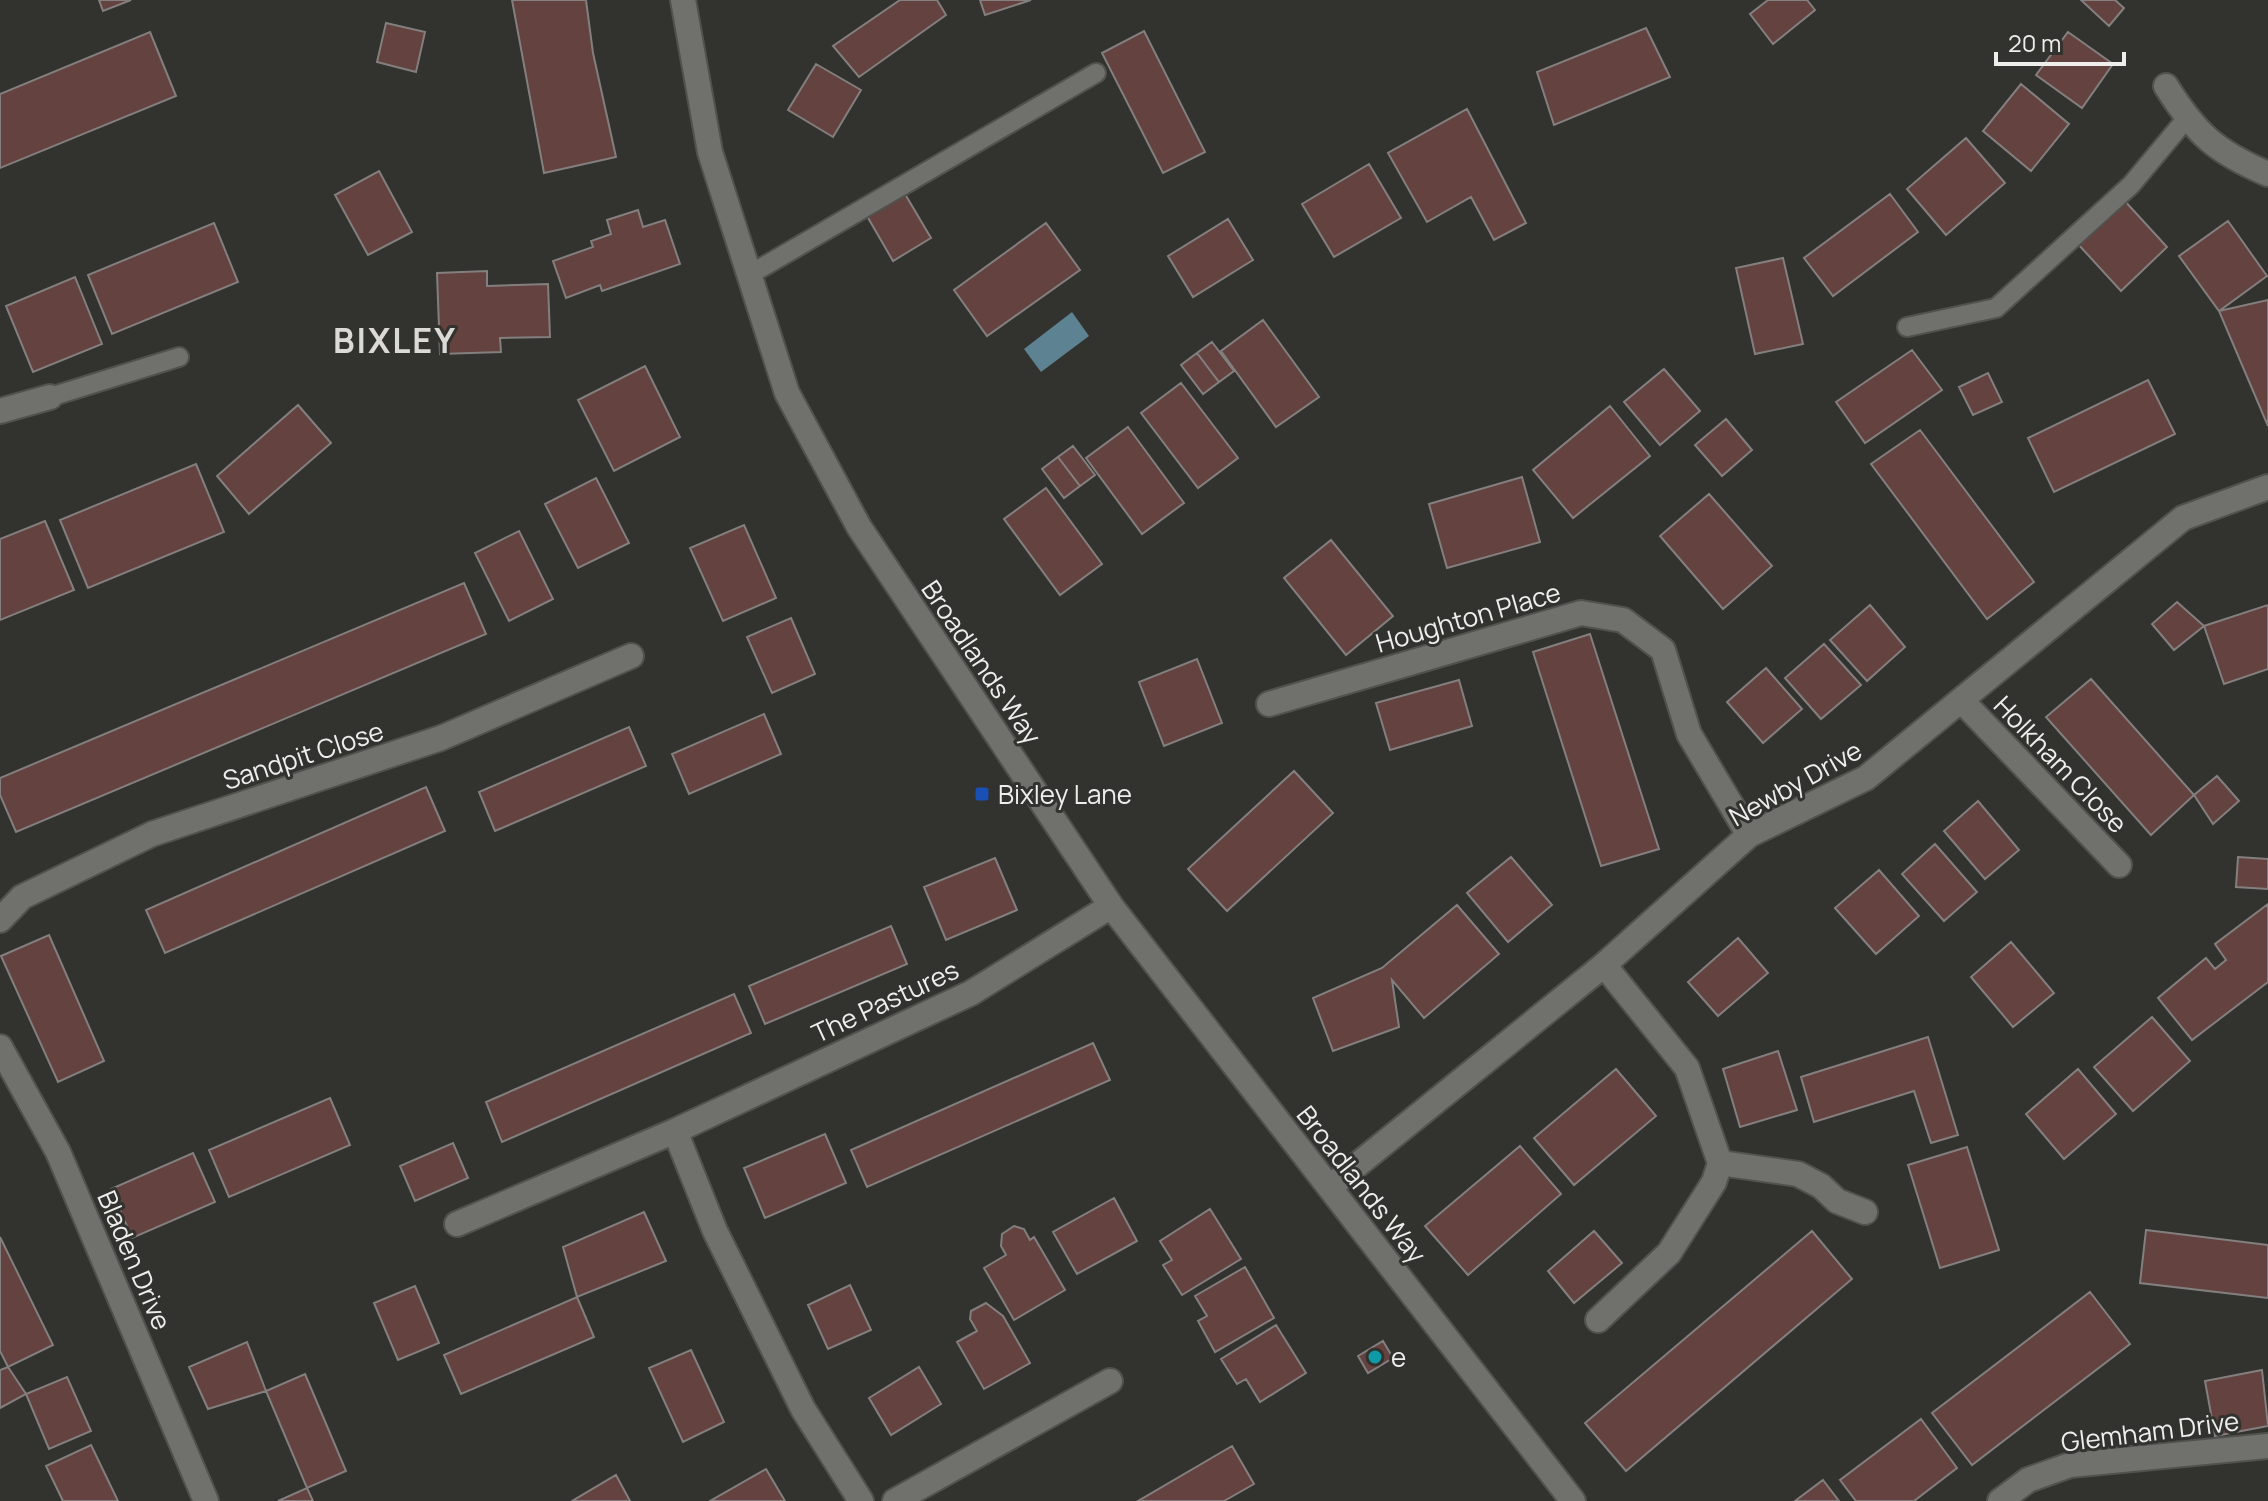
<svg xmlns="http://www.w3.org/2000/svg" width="2268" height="1501" font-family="Manrope,sans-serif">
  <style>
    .water { fill: #5d8291 }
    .building { fill: #63423f; stroke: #837f7f; stroke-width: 2 }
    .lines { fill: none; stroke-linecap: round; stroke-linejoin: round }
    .lane-casing { stroke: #51514e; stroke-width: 22 }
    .street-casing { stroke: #51514e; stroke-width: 28 }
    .lane { stroke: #70706d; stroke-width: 18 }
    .street { stroke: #70706d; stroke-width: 24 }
    .transit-dot { fill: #1a4fb4; stroke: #32322f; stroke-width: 3 }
    .culture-dot { fill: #0f9aa8; stroke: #32322f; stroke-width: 3 }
    .labels { text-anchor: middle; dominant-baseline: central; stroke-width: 6; stroke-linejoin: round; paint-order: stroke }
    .street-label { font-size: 26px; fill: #eeeeec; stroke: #32322f }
    .poi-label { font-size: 26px; fill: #eeeeec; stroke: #32322f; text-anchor: start }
    .district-label { font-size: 34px; font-weight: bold; letter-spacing: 2px; fill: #dbdad7; stroke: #32322f }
  </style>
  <rect width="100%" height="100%" fill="#32322f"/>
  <path class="water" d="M1072,312L1089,336L1041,372L1024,349Z"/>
  <path class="building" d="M99,0H131L103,11Z
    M512,0H586L593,53L616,157L544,173Z
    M900,0H937L946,15L859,77L833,46Z
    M980,0H1031L985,15Z
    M1768,0H1807L1815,10L1773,44L1750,14Z
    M2081,0H2115L2124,8L2109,26Z
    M386,23L425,32L416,72L377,62Z
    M1646,28L1670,77L1554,125L1537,72Z
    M1144,31L1205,152L1163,173L1102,53Z
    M150,32L176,96L0,168V94Z
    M2068,32L2113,64L2082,108L2036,75Z
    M816,64L861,90L833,137L788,110Z
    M2021,84L2069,124L2031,171L1983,131Z
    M1467,109L1526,223L1494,240L1471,197L1427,222L1388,153Z
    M1966,138L2005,183L1946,235L1907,189Z
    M1369,164L1401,218L1334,257L1302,204Z
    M379,171L412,232L368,255L335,195Z
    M905,194L931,238L893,261L867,216Z
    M1890,194L1918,232L1833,296L1804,258Z
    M2123,199L2167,247L2121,291L2077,243Z
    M638,210L643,227L665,220L680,264L602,291L600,285L566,298L553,261L593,247L591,241L611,234L607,220Z
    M1228,219L1253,260L1193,297L1168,256Z
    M2228,221L2267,276L2219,311L2179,256Z
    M214,223L238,282L112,334L88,275Z
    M1046,223L1080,270L987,336L954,290Z
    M1783,258L1803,344L1755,354L1736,268Z
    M487,271V286L548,284L550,337L500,338L501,352L440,354L437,273Z
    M75,277L102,344L33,372L6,306Z
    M2268,300V426L2219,311Z
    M1263,320L1319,397L1276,427L1221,351Z
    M1212,342L1234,371L1219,382L1197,353Z
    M1912,350L1942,390L1865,443L1836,402Z
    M1197,353L1219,382L1203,394L1181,365Z
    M645,366L680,437L614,471L578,400Z
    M1664,369L1700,411L1660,445L1624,402Z
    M1988,373L2002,402L1973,415L1959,387Z
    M2148,380L2175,434L2054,492L2028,438Z
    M1181,383L1238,458L1198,488L1141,413Z
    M298,405L331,443L249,514L217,476Z
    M1610,406L1650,456L1573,518L1533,470Z
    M1726,419L1752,450L1722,476L1695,445Z
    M1128,427L1184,503L1142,534L1086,458Z
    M1920,430L2034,582L1987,619L1871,464Z
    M1073,446L1095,475L1080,486L1058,457Z
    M1058,457L1080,486L1064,498L1042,469Z
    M196,464L224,532L88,588L60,520Z
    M1522,477L1540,542L1447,568L1429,504Z
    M596,478L629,543L578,568L545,504Z
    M1046,488L1102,564L1060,595L1004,519Z
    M1709,494L1772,566L1723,609L1660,536Z
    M45,521L74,590L0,620V539Z
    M744,525L776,598L723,621L690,548Z
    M519,531L553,599L509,621L475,553Z
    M1331,540L1393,616L1346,655L1284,578Z
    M464,583L486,634L16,832L0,795V778Z
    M2177,602L2204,626L2174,650L2152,624Z
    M1870,605L1905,647L1867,681L1830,640Z
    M2268,605V669L2224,684L2204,626Z
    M791,618L815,674L772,693L747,637Z
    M1590,634L1659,849L1601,866L1533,652Z
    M1824,644L1861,685L1821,719L1785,678Z
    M1197,659L1222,723L1164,746L1139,682Z
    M1766,668L1802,709L1763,743L1727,702Z
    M2091,679L2194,795L2151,835L2046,717Z
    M1459,680L1472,726L1390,750L1376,703Z
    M764,714L781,754L689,794L672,754Z
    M629,727L646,766L495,831L479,792Z
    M1294,771L1333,813L1227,911L1188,869Z
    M2217,776L2239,801L2213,824L2194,795Z
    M426,787L445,831L165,953L146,910Z
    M1978,801L2019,850L1985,879L1944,831Z
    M1935,844L1977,892L1944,921L1902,874Z
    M1511,857L1552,905L1508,942L1467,893Z
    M2238,857L2268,859V889L2236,887Z
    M995,858L1017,910L946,940L924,887Z
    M1879,870L1919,916L1876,954L1835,908Z
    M2268,904V982L2192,1040L2158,998L2206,958L2215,969L2226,960L2215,944Z
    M1457,905L1499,954L1424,1018L1392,980L1399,1027L1333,1051L1313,998L1382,968Z
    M891,926L907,964L765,1024L749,986Z
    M49,935L104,1061L58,1082L1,956Z
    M1738,938L1768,973L1718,1016L1688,982Z
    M2011,942L2054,993L2013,1027L1971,977Z
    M734,994L751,1033L502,1142L486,1102Z
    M2152,1017L2190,1061L2133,1111L2094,1067Z
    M1928,1037L1958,1135L1931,1143L1914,1091L1814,1122L1801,1077Z
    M1093,1043L1110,1080L867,1187L851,1150Z
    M1778,1051L1797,1110L1740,1127L1723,1069Z
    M1616,1069L1656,1116L1574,1185L1534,1138Z
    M2078,1069L2116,1114L2064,1159L2026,1114Z
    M330,1098L350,1145L229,1197L209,1150Z
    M825,1134L846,1183L765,1218L744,1168Z
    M453,1143L468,1178L415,1201L400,1166Z
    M1520,1146L1561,1194L1468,1275L1425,1226Z
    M1967,1147L1999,1250L1940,1268L1908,1165Z
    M193,1153L215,1202L132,1238L111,1189Z
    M1114,1198L1137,1241L1077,1274L1053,1232Z
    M1210,1209L1241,1259L1182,1295L1163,1265L1172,1260L1160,1241Z
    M644,1212L666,1261L577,1297L563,1247Z
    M1014,1226L1024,1229L1030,1240L1034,1237L1065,1290L1014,1320L984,1268L1006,1255L1001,1246L1002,1234Z
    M2146,1230L2268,1245V1298L2140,1283Z
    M1594,1231L1622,1263L1574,1303L1548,1271Z
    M1812,1231L1852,1279L1626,1471L1585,1423Z
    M0,1237L53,1345L8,1367L0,1351Z
    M1245,1267L1274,1318L1215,1352L1198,1321L1207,1316L1195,1296Z
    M850,1285L871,1330L828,1349L808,1305Z
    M415,1286L439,1343L398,1360L374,1303Z
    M2090,1292L2130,1344L1972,1465L1932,1413Z
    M577,1297L594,1337L461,1394L444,1355Z
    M986,1303L1003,1316L1030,1363L984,1389L957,1342L977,1331L970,1319L971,1311Z
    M1276,1325L1306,1373L1260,1402L1246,1379L1237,1384L1221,1359Z
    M1383,1341L1393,1358L1368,1373L1358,1356Z
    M247,1342L266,1391L208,1409L189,1367Z
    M691,1350L724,1422L683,1442L649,1368Z
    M8,1367L26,1394L0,1408V1370Z
    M919,1367L941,1404L891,1435L869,1398Z
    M2262,1370L2268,1426L2215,1436L2205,1381Z
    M305,1374L346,1471L307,1488L266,1391Z
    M67,1377L91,1431L49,1449L26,1394Z
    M1921,1419L1957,1468L1914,1501H1856L1840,1480Z
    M91,1445L118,1501H63L46,1466Z
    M1232,1446L1254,1484L1224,1501H1138Z
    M766,1469L785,1501H710Z
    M616,1475L630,1501H572Z
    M1823,1480L1839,1501H1795Z
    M307,1488L313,1501H278Z"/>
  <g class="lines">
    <defs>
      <path id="lane" d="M749,275L1096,73
        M1907,327L1996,308L2131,185L2186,119
        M50,397L179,357"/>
      <path id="street" d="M683,0L710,152L787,393L859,527L1111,906L1573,1501
        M2166,86C2196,134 2216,152 2268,174
        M0,411L50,397
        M1962,701L2119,865
        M1269,704L1581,613L1623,620L1663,650L1689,734L1749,835
        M0,920L22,897L152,834L441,738L631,656
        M0,1047L58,1152L206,1501
        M675,1131L715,1231L803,1409L861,1501
        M1720,1163L1798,1174L1821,1186L1837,1201L1865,1212
        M1330,1187L1604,965L1749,835L1866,778L2183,518L2268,487
        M457,1224L675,1131L971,993L1111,906
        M1598,1320L1669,1253L1714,1182L1720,1163L1687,1068L1604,965
        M895,1501L1110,1381
        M2000,1501L2028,1480L2070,1465L2268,1446"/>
    </defs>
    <use href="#lane" class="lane-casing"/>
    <use href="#street" class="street-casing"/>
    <use href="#lane" class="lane"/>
    <use href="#street" class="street"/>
  </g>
  <rect class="transit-dot" x="974" y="786" width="16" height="16" rx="4"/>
  <circle class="culture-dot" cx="1375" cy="1357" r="8"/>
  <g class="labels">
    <g class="street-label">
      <text transform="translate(1468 617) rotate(-16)">Houghton Place</text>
      <text transform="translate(982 662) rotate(56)">Broadlands Way</text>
      <text transform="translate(303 755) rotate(-18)">Sandpit Close</text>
      <text transform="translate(2061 764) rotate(46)">Holkham Close</text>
      <text transform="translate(1795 783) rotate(-29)">Newby Drive</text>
      <text transform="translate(885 1001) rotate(-25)">The Pastures</text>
      <text transform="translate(1362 1184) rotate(52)">Broadlands Way</text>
      <text transform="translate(135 1260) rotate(67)">Bladen Drive</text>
      <text transform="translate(2150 1431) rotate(-7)">Glemham Drive</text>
    </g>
    <g class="poi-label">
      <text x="998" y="794">Bixley Lane</text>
      <text x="1391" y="1357">e</text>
    </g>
    <g class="district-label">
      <text x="395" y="340">BIXLEY</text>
    </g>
  </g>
  <path d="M1996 52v12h128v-12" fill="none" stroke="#eeeeec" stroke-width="4"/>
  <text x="2008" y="52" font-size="24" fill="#eeeeec" stroke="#32322f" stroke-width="6" paint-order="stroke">20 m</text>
</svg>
